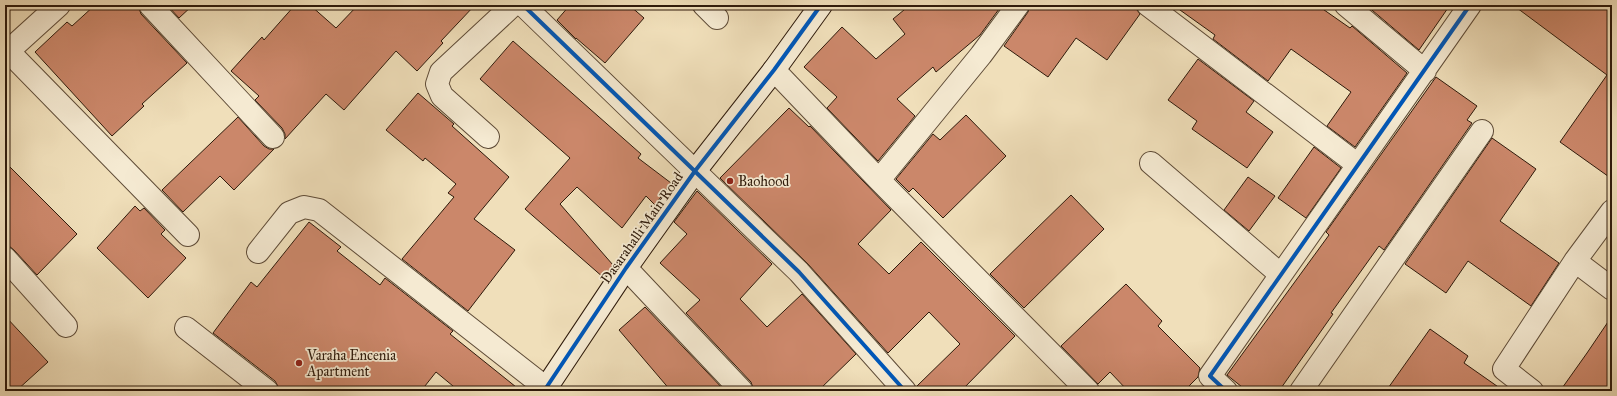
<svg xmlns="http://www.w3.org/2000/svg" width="1617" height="396" font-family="'IM FELL Great Primer',serif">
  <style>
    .building { fill: #cb876a; stroke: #2e1a0b }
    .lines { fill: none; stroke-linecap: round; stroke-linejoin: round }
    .street-casing { stroke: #5e4b37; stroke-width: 24 }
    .secondary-casing { stroke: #2e1a0b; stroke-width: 24 }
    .street { stroke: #f5ead2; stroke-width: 22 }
    .secondary { stroke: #f5ead2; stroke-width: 22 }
    .cycleway-casing { stroke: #f5ead2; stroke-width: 6 }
    .cycleway { stroke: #0057b8; stroke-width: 4 }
    .poi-dot { fill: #8f2418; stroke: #f5ead2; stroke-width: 1.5 }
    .labels { text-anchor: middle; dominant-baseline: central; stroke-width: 3.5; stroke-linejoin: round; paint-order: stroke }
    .poi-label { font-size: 14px; fill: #2e1a0b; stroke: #f5ead2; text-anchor: start }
    .street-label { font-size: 14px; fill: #2e1a0b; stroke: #f5ead2 }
  </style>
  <rect width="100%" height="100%" fill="#f0dfba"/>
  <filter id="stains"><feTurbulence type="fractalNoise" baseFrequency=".005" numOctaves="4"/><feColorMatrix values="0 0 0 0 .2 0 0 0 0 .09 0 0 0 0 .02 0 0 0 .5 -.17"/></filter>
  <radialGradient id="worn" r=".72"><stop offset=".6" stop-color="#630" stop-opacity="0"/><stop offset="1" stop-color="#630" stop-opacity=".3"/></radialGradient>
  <path class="building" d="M95,5H138L141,14L187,63L142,104L144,106L112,136L35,52L67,22L72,26Z
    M167,5H193L179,18Z
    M295,5H310L336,28L358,5H475L441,41L443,43L417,71L396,51L344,110L326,94L285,139V134L282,128L255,100L259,96L231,71L262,37L264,40Z
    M570,5H629L644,18L605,63L576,38V39L557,20Z
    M910,5H1002L980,35L936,72L933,67L897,99L915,116L878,161L827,108L837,97L804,67L842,27L876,59L905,34L893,19Z
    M1030,5H1136L1137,10L1140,14L1107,60L1076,38L1048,77L1004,46L1028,12Z
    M1173,5H1317L1350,28L1352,26L1407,73L1355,147L1327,126L1351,92L1291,49L1268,81L1213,39L1215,35Z
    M1366,5H1450L1419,50Z
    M1513,5H1612V179L1560,142L1607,75Z
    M513,41L641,154L638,158L671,183L655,205L646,196L622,228L577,187L560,204L613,265L604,278L525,209L570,158L480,79Z
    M1198,59L1254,101L1246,112L1273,132L1247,168L1192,129L1197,121L1168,100Z
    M1436,77L1477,106L1467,120L1472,123L1384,250L1379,246L1331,313L1333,314L1279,391H1247L1227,375L1329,235L1326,232Z
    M418,93L454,124L452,126L509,177L474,219L515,250L468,311L402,259L454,197L448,193L456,184L425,158L423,161L386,130Z
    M789,108L809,127L810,126L891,210L858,244L889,274L921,242L1015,336L961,391H917L916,387L960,344L929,312L888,353L808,264L720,178Z
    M966,115L1006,156L943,218L913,188L909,192L896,179L933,134L940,140Z
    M238,117L264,146L269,149H274L234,190L220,176L183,212L162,190Z
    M1492,138L1536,169L1500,221L1559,263L1531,306L1468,261L1446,293L1405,264Z
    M1314,147L1341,168L1306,218L1278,198Z
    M5,162L77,234L37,275L14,250L9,246H5Z
    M1248,177L1275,196L1249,231L1224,210Z
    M697,191L772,264L740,299L767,327L802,294L856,354L818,391H754L751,382L686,313L700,300L660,263L687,234L674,222Z
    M1071,195L1104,229L1024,308L990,274Z
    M135,206L140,211L144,208L165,230L161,234L186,258L148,298L97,248Z
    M309,222L341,247L337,251L380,285L385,278L453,331L450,334L521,391H459L436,372L421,391H283L279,388L275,381L213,333L251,282L257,287Z
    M1126,284L1162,321L1158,326L1200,368L1198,377L1184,391H1128L1110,372L1098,384L1061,346Z
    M645,307L725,391H671L619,330Z
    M5,316L48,362L16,391H5Z
    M1612,316V391H1560L1587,353Z
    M1430,329L1468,356L1464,363L1504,391H1386Z"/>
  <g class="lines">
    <defs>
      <path id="street" d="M150,5L273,137
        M523,5L799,272L905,391
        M704,5L717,18
        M1148,5L1358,165
        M1346,5L1425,71
        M8,51L188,235
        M5,54L59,5
        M774,70L879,180L1088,391
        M488,137L442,96L437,84L441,72L513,5
        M1151,163L1280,274
        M879,180L981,55L1018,5
        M258,252L289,213L304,207L319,210L546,388
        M5,258L66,326
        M1575,261L1612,289
        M626,268L742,391
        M186,328L267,391
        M1226,391L1210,376L1470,5
        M1301,391L1482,131
        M1532,391L1504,369L1575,261L1612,211"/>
      <path id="secondary" d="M544,391L626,268L695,171L774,70L821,5"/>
    </defs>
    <use href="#street" class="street-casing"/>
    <use href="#secondary" class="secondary-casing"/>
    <use href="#street" class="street"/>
    <use href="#secondary" class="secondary"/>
    <defs>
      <path id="cycleway" d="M523,5L799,272L905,391
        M544,391L626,268L695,171L774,70L821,5
        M1226,391L1210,376L1470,5"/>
    </defs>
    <use href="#cycleway" class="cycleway-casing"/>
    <use href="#cycleway" class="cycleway"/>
  </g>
  <g class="poi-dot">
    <circle cx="730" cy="181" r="4"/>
    <circle cx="299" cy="363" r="4"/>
  </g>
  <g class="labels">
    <g class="poi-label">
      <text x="738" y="181">Baohood</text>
      <text x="307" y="355">Varaha Encenia<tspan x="307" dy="16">Apartment</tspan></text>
    </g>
    <g class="street-label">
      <text transform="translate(642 228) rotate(-55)">Dasarahalli Main Road</text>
    </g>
  </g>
  <rect width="1617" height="396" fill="none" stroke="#f0dfba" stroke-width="20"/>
  <rect x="6" y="6" width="1605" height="384" fill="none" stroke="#2e1a0b" stroke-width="2"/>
  <rect x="10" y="10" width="1597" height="376" fill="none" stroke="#2e1a0b"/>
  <rect width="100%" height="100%" filter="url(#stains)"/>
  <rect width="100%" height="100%" fill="url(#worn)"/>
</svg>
